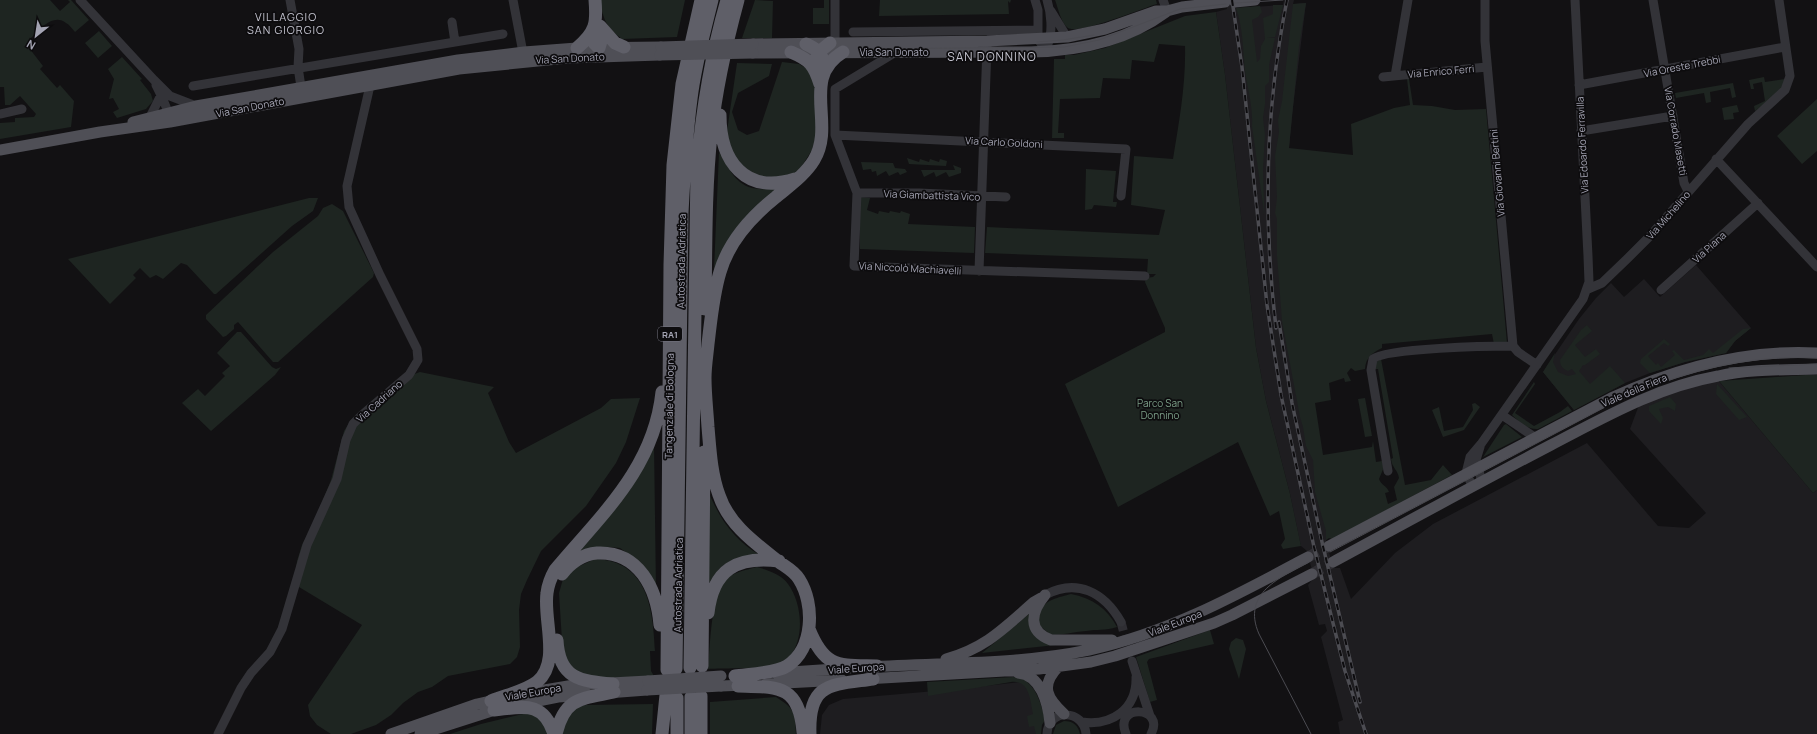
<svg xmlns="http://www.w3.org/2000/svg" width="1817" height="734" font-family="Manrope,sans-serif">
  <style>
    .built { fill: #1e1d20 }
    .green { fill: #1e2521 }
    .lines { fill: none; stroke-linecap: round; stroke-linejoin: round }
    .minor-tunnel { stroke: #2f2e33; stroke-width: 9; stroke-dasharray: 9 4.5; stroke-linecap: butt }
    .major-tunnel { stroke: #2f2e33; stroke-width: 11; stroke-dasharray: 11 5.5; stroke-linecap: butt }
    .minor { stroke: #333338; stroke-width: 9 }
    .major { stroke: #4f4f56; stroke-width: 11 }
    .highway { stroke: #5f5f68; stroke-width: 13 }
    .tram { stroke: #4c4c52; stroke-width: 1 }
    .rail-casing { stroke: #4c4c52; stroke-width: 3.5 }
    .rail { stroke: #0d0c0e; stroke-width: 2; stroke-dasharray: 6; stroke-linecap: butt }
    .major-bridge { stroke: #4f4f56; stroke-width: 11 }
    .labels { text-anchor: middle; dominant-baseline: central; stroke-width: 3.5; stroke-linejoin: round; paint-order: stroke }
    .shield { fill: #0d0c0e; stroke: #777682; stroke-width: 1 }
    .shield-label { font-size: 9px; font-weight: bold; fill: #a4a4b3 }
    .street-label { font-size: 10px; fill: #a4a4b3; stroke: #0d0c0e }
    .park-label { font-size: 10px; fill: #7b9d87; stroke: #0d0c0e }
    .neighbourhood-label { font-size: 11px; letter-spacing: 1px; fill: #c4c4cf; stroke: #0d0c0e }
    .quarter-label { font-size: 12px; letter-spacing: 1px; fill: #c4c4cf; stroke: #0d0c0e }
  </style>
  <rect width="100%" height="100%" fill="#121113"/>
  <path class="built" d="M1225,0H1234L1236,8L1283,5L1284,0H1294L1293,4L1306,3L1292,115L1289,148L1288,228L1334,534L1326,540L1333,568H1340L1351,599L1395,553L1433,524L1587,443L1658,526L1689,528L1706,513L1630,429L1639,405L1674,392L1718,380L1813,493L1817,490V734H1340L1338,722L1343,720L1321,637L1327,631L1325,624L1319,625L1308,585L1314,578L1307,551L1301,546L1300,542L1290,494L1266,401L1256,348L1225,75L1216,12L1227,9Z
    M1696,265L1751,328L1735,341L1726,353L1685,362L1650,373L1625,383L1574,410L1543,372L1579,319L1596,298L1611,283L1624,297L1644,279L1660,297Z
    M1020,682L1034,692L1039,734H820L822,715L829,705L843,699L958,689Z"/>
  <path class="green" d="M0,0H50L60,11L70,2L68,0H71L89,20L75,32C72,29 70,25 66,23C52,11 34,35 26,44L43,66L40,69L57,88L60,85L74,101L71,127L0,139V123L15,122V118L34,117L36,114L20,96L10,105H5L4,87H0Z
    M600,0H685L677,37L622,39C606,27 603,19 600,0Z
    M755,0L773,1L772,38H742Z
    M824,0H829V24H813V8H824Z
    M880,0H1011L1010,3L1008,1L1009,14L879,16Z
    M1055,0H1156L1157,4C1143,8 1078,35 1068,28C1061,23 1058,8 1055,0Z
    M1306,3L1299,46L1289,148L1353,155L1351,124L1394,108L1410,105L1407,79H1409L1413,105L1432,106L1455,110L1486,109L1507,343L1494,344L1492,334L1382,344V348C1372,353 1366,357 1365,369L1355,371L1351,368L1347,373L1351,381L1345,382L1344,378L1329,383L1331,400L1315,403L1323,455L1372,447L1373,441L1376,462L1382,461L1384,467L1379,479C1381,485 1387,486 1389,492L1385,493L1388,504L1397,500L1394,487L1399,478C1398,470 1392,468 1391,459L1393,458L1378,369H1374L1375,363L1381,359L1405,485L1431,480L1443,465L1452,475L1332,539L1329,538L1326,540V531L1315,492L1313,460L1306,446L1303,427L1300,417L1282,321L1277,256V219L1275,213L1277,198L1275,156L1279,132L1278,120L1282,101L1293,4Z
    M1273,5H1283L1275,37H1267L1275,38L1269,65V82L1265,86V104L1263,118L1265,135L1263,169L1264,204L1263,215V205L1252,126C1253,108 1248,90 1245,71C1243,50 1243,28 1236,8L1260,6L1262,12L1258,17L1252,20L1257,62L1260,59L1261,46L1265,39L1263,18L1273,14Z
    M1216,12L1225,75L1256,348L1266,401L1290,494L1301,546L1283,549L1281,545L1285,539L1279,511L1270,516L1238,442L1118,507L1065,384L1165,332V328L1145,282L1146,278L1153,277L1156,274H1147L1148,259L985,253L987,227L1159,235L1165,210L1131,205L1134,156L1173,159C1179,122 1186,84 1185,46L1159,44L1154,62L1132,60L1130,79L1103,78L1100,98L1060,99L1058,133H1064V138H1052L1054,59H1065V55H1074L1105,48L1185,16Z
    M99,31L112,46L98,58L85,43Z
    M122,57L142,79L140,80L151,94L153,101L146,109L117,118L113,112L119,109L113,98L109,99L114,79L108,69Z
    M782,62L799,64L809,70L815,83L817,135L812,150L798,172L782,179L763,180L733,159L726,138L737,63L772,64L769,76L738,93L732,112L738,130L747,135L759,131Z
    M1764,77L1765,82L1785,79C1783,94 1766,102 1755,111L1754,106L1765,101L1762,82L1753,84L1754,89H1751L1749,80Z
    M1733,83L1736,97L1732,98L1730,88L1710,92L1711,102L1706,103L1704,93L1676,98L1675,93Z
    M1817,99V151L1802,164L1777,136Z
    M1737,105L1739,112L1733,113L1734,119L1724,120L1722,108Z
    M719,152C736,182 742,193 779,188L714,270Z
    M907,158L919,162L920,159L929,162L930,159L939,162L940,159L947,161L946,166L909,164Z
    M861,162L893,163L895,168L905,169L907,172L900,175L898,172L889,176L886,171L877,176L876,171L872,172L871,169L863,170Z
    M953,165L961,168V173L949,177L946,172L936,177L934,172L924,177L921,170H955Z
    M1086,169L1116,171L1113,202H1117L1116,207L1094,205L1092,209L1085,210Z
    M860,197L870,198L867,210L878,214L879,211L889,213L890,211L900,213L901,211L910,214L908,224L975,227L974,253L860,249Z
    M309,198H318L313,211L292,226L216,294H214L187,265L181,263L163,279L156,275L150,278L140,268L133,275L136,278L110,304L68,259Z
    M332,204L343,211L374,273L373,277L278,362H273L238,322L234,325V329L226,336L223,337L206,319V315L273,252L318,216L323,208Z
    M1587,325L1592,331L1575,345L1585,357L1596,349L1600,354L1585,365H1583L1579,371L1590,384L1610,366L1625,383L1574,410L1543,372L1555,353L1553,362L1558,372L1568,376L1576,374L1572,369L1568,371C1563,369 1560,366 1560,360L1581,330Z
    M1751,328L1735,341L1726,353L1685,362L1650,373L1640,363L1641,359L1664,339L1670,344L1668,346L1664,343L1648,356L1656,365L1658,363L1661,367L1675,355L1672,351L1674,350L1684,360L1703,355L1709,349L1713,353L1743,329Z
    M237,332H241L272,367L276,369L281,367L275,375L211,431L182,403L198,389L205,396L225,376L222,373L230,366L217,353Z
    M420,372L494,387L488,393L509,442L516,453L601,408L611,399L640,398L626,442L616,463L586,506L541,551L527,580L521,594L519,610L520,647L517,657L510,664L448,676L432,687L418,692L403,703L391,715L376,725L351,734H331L317,725L310,716L308,705L362,625L294,584L297,561L302,545L313,525L331,480L344,431L351,420L406,377Z
    M1805,375H1817V490L1813,493L1719,381Z
    M1534,382L1535,384L1515,413L1534,426L1560,412L1568,406L1572,411L1538,429C1528,430 1518,421 1512,415Z
    M1717,384L1747,417L1739,420L1716,394Z
    M1670,397L1676,404L1675,411L1668,407L1659,409L1663,418L1661,424L1649,411V406Z
    M1365,398L1372,436L1365,437L1358,399Z
    M1475,403L1480,407L1464,430L1443,437L1432,410L1439,407L1444,431L1463,427L1473,410L1472,404Z
    M1506,424L1522,437L1483,457L1504,425Z
    M654,444L656,589L642,564L620,548L610,547L577,553Z
    M706,486C718,516 732,539 760,555C730,558 720,562 706,589Z
    M595,559C648,561 653,609 655,651H650L651,671L654,676L597,679L582,675L569,666L563,657L559,593L563,579L573,569Z
    M757,567C768,570 782,575 788,584C802,603 805,638 790,656C788,660 782,663 778,665C770,669 720,668 708,669C710,649 711,591 726,579C734,572 746,570 757,567Z
    M1071,594C1092,598 1107,608 1117,627C1105,631 1097,629 1086,631C1073,632 1063,635 1051,635L1040,626C1039,622 1038,617 1039,613C1043,600 1060,597 1071,594Z
    M1029,614V622L1065,644L982,653Z
    M1210,630L1214,644L1149,659L1147,662L1157,700L1150,702L1136,657Z
    M1236,638L1243,640L1246,649L1239,679L1229,649L1231,642Z
    M1013,677C1034,678 1041,702 1045,720L1042,725L1041,734H1036L1034,726L1029,727L1027,716L1033,714C1030,700 1030,680 1011,682L928,696L927,682Z
    M776,697C795,709 795,712 796,734H710V702Z
    M653,704L652,734H560L572,708L586,705Z
    M531,712L542,720L548,734H450L481,724Z
    M1064,721C1073,721 1078,725 1080,734H1053L1056,725Z"/>
  <g class="lines">
    <path class="minor-tunnel" d="M1121,622L1127,645"/>
    <path class="major-tunnel" d="M1308,557L1329,546
      M1312,574L1333,562"/>
    <path class="minor" d="M80,0L154,80L170,96L196,106
      M290,0L299,49L298,67L301,87
      M513,0L524,58
      M835,0V43
      M1035,0L1038,10V39L1046,51
      M1047,0C1051,13 1053,31 1048,44
      M1163,0L1167,11
      M1485,0V41L1513,346L1518,352L1537,365
      M1653,0L1684,183L1688,191
      M1051,11L1067,37
      M452,22L455,42L503,34
      M853,32L1038,30
      M896,52L835,89V135L857,193L854,266L1145,276
      M1395,76L1408,0
      M1383,77L1487,67
      M156,85C160,93 169,112 170,120
      M1579,85L1785,47
      M193,86L455,42
      M0,114L22,109
      M150,117L161,95
      M1581,131L1673,116
      M835,135L1126,149L1121,196
      M1716,159L1817,267
      M857,193H919L1006,197
      M979,271L987,46
      M1588,289L1602,283L1628,258L1650,236L1748,124L1785,90L1790,76L1779,0
      M1661,290L1758,203
      M1502,415L1536,438
      M1480,447L1476,460L1482,482
      M1388,471L1371,370L1373,359C1386,348 1491,346 1513,346
      M1473,487L1466,473L1470,457L1481,444L1583,299L1589,282L1588,256L1575,0
      M1045,595C1077,578 1104,592 1121,622
      M1132,661L1150,716
      M1082,722C1112,726 1137,709 1136,677
      M218,734L241,688L251,673L270,652L282,629L307,545L337,479L346,440L353,424L362,415L409,375L418,360L417,349L380,275L349,207L347,186L369,90V85
      M1047,734C1048,708 1084,709 1086,734
      M1126,734C1113,703 1166,706 1151,734"/>
    <path class="major" d="M1235,2L1255,0
      M753,44L987,41L1067,37L1105,29L1156,11H1167L1182,7L1225,2
      M753,53L1031,52C1079,51 1127,41 1166,12
      M133,122L196,106L458,60L524,52L577,48L661,47
      M0,150L100,132L170,122L459,69L568,58L660,55
      M1329,546L1611,398C1676,368 1745,349 1817,353
      M1333,562C1405,523 1478,483 1551,445C1605,417 1657,387 1718,376C1750,369 1785,370 1817,369
      M1045,595C1031,612 1027,631 1051,640H1112
      M946,659C986,648 1004,628 1034,602L1041,598
      M869,667C943,662 1017,665 1089,650C1168,633 1237,595 1308,557
      M1058,667C1040,686 1047,698 1064,714
      M776,673L850,668
      M1018,673C1041,675 1048,703 1050,723
      M865,679L1039,669L1091,662L1115,656L1214,623L1232,615L1312,574
      M766,684L842,680
      M721,686L746,685
      M607,693L647,690
      M521,694L574,685L648,681
      M518,705L558,697L588,695
      M391,734L477,704L499,699
      M420,734L501,708"/>
    <path class="highway" d="M600,26L615,43L624,47
      M595,27L594,43L599,48L602,38L600,27
      M806,44C821,51 824,55 823,72
      M577,48C596,32 597,23 595,0
      M791,52C810,60 814,65 820,84
      M816,59L819,52L830,43
      M720,115C720,161 745,195 795,179
      M705,309C706,251 705,192 711,135C716,89 726,44 738,0
      M562,574C570,563 583,554 597,553C639,551 657,589 660,625
      M708,613C713,569 737,556 779,561
      M809,629C825,669 839,665 877,666
      M557,640C559,679 580,681 613,684
      M702,666L704,452
      M690,668L697,168C702,111 711,55 727,0
      M676,669L682,213C684,175 686,137 691,99C695,65 704,33 712,0
      M667,670L670,265L673,165L682,84L701,0
      M735,676C749,674 776,673 787,666C814,649 815,604 799,579C794,571 786,567 779,562C755,543 729,525 719,495C711,473 710,450 708,427C707,411 705,394 705,378C705,366 707,355 708,344C711,319 713,295 720,272C729,241 751,217 776,197C789,186 805,175 814,160C836,124 800,78 843,52
      M738,686C777,687 799,684 803,732
      M701,696V734
      M691,697V734
      M677,698V734
      M491,701C505,695 524,692 537,682C561,662 543,620 547,593C548,585 551,577 555,570C602,514 654,468 662,392
      M494,710C523,707 543,700 554,734
      M556,734C565,697 581,699 614,692
      M662,734L666,695
      M810,734C808,682 831,685 873,679"/>
    <path class="tram" d="M1235,3L1283,0
      M1037,42L1063,40L1094,35
      M864,49L1064,47L1099,40L1180,9L1226,4
      M1729,368L1817,364
      M1330,552L1611,404C1675,373 1746,354 1817,358
      M1309,562C1281,577 1241,593 1259,634L1311,734"/>
    <defs>
      <path id="rail" d="M1232,0L1242,67L1267,305L1281,395L1314,547L1345,671L1366,734
        M1279,322L1292,403L1322,542L1360,702
        M1276,328C1263,218 1265,109 1287,0"/>
    </defs>
    <use href="#rail" class="rail-casing"/>
    <use href="#rail" class="rail"/>
    <path class="major-bridge" d="M661,47L753,44
      M660,55L753,53
      M648,681L721,676
      M647,690L721,686"/>
  </g>
  <g class="labels">
    <rect class="shield" x="658" y="327" width="24" height="14" rx="3"/>
    <g class="shield-label">
      <text x="670" y="334">RA1</text>
    </g>
    <g class="street-label">
      <text x="894" y="52">Via San Donato</text>
      <text transform="translate(570 58) rotate(-3)">Via San Donato</text>
      <text transform="translate(1682 66) rotate(-11)">Via Oreste Trebbi</text>
      <text transform="translate(1441 71) rotate(-5)">Via Enrico Ferri</text>
      <text transform="translate(250 107) rotate(-11)">Via San Donato</text>
      <text transform="translate(1676 131) rotate(80)">Via Corrado Masetti</text>
      <text transform="translate(1004 142) rotate(3)">Via Carlo Goldoni</text>
      <text transform="translate(1582 145) rotate(-93)">Via Edoardo Ferravilla</text>
      <text transform="translate(1497 173) rotate(-95)">Via Giovanni Bertini</text>
      <text transform="translate(932 195) rotate(2)">Via Giambattista Vico</text>
      <text transform="translate(1668 215) rotate(-49)">Via Michelino</text>
      <text transform="translate(1709 247) rotate(-42)">Via Piana</text>
      <text transform="translate(681 261) rotate(-89)">Autostrada Adriatica</text>
      <text transform="translate(910 268) rotate(3)">Via Niccolò Machiavelli</text>
      <text transform="translate(1634 390) rotate(-23)">Viale della Fiera</text>
      <text transform="translate(379 401) rotate(-42)">Via Cadriano</text>
      <text transform="translate(669 406) rotate(-89)">Tangenziale di Bologna</text>
      <text transform="translate(678 585) rotate(-89)">Autostrada Adriatica</text>
      <text transform="translate(1175 623) rotate(-21)">Viale Europa</text>
      <text transform="translate(856 668) rotate(-4)">Viale Europa</text>
      <text transform="translate(533 692) rotate(-10)">Viale Europa</text>
    </g>
    <g class="park-label">
      <text x="1160" y="403">Parco San<tspan x="1160" dy="12">Donnino</tspan></text>
    </g>
    <g class="neighbourhood-label">
      <text x="286" y="16">VILLAGGIO<tspan x="286" dy="13">SAN GIORGIO</tspan></text>
    </g>
    <g class="quarter-label">
      <text x="992" y="56">SAN DONNINO</text>
    </g>
  </g>
  <g transform="translate(36 36) rotate(210)" stroke="#0d0c0e" stroke-width="3" paint-order="stroke">
  <path d="M0-3L7 15L0 10L-7 15Z" fill="#a4a4b3"/>
  <text y="-6" font-size="11" font-weight="bold" text-anchor="middle" fill="#a4a4b3">N</text>
  </g>
</svg>
